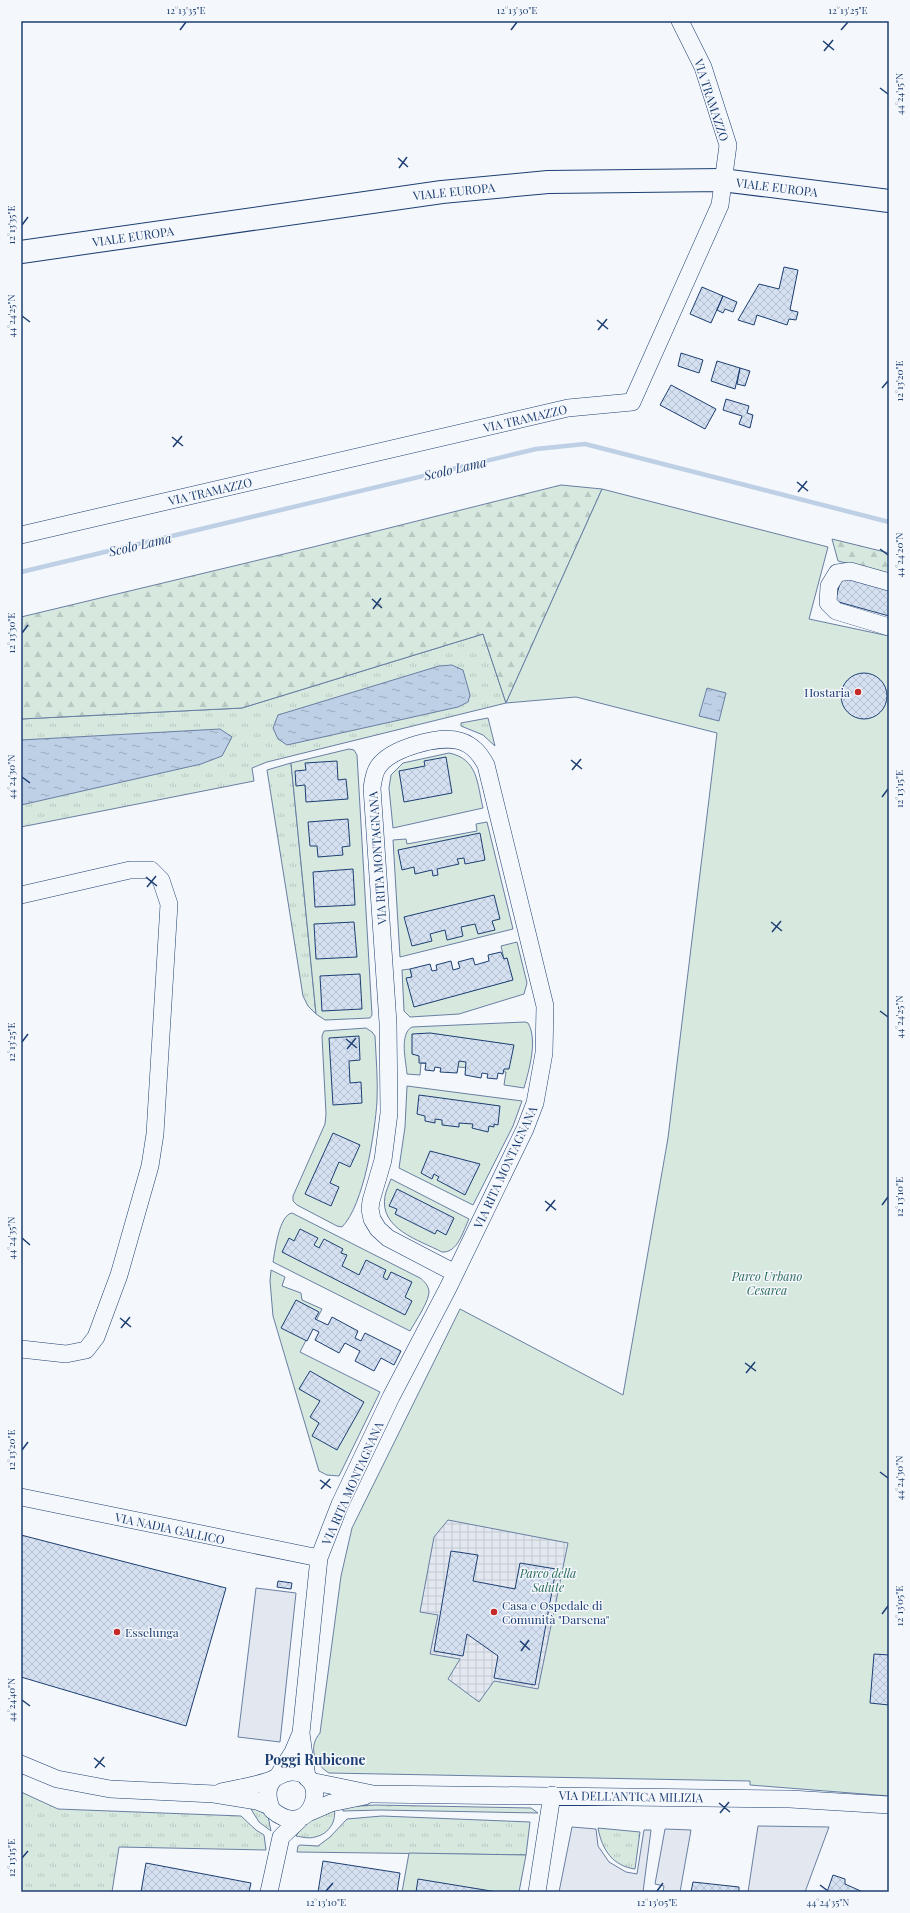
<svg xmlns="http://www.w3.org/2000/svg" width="910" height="1913" font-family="'Playfair Display',serif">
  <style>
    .grass { fill: url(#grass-tufts); stroke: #687fa3 }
    .forest { fill: url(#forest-firs); stroke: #687fa3 }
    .green { fill: #d7e8df; stroke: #687fa3 }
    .parking { fill: #e3e8f0; stroke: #687fa3 }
    .plaza { fill: url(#plaza-grid); stroke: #687fa3 }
    .water { fill: url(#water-ripples); stroke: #687fa3 }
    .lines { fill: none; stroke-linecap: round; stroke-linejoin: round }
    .stream { stroke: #bed0e5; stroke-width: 4.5 }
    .building { fill: url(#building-cross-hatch); stroke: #1d3f73 }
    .minor-casing { stroke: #1d3f73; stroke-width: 18 }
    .major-casing { stroke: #1d3f73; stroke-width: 24 }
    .minor { stroke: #f4f7fb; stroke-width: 17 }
    .major { stroke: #f4f7fb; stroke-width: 22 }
    .ticks { fill: none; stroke: #1d3f73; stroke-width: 1.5 }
    .poi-dot { fill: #c62828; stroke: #f4f7fb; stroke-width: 1.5 }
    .labels { text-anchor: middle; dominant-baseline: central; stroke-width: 3; stroke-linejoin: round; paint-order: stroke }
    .street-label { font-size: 12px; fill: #1d3f73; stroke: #f4f7fb }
    .poi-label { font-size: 12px; fill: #1d3f73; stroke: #f4f7fb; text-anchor: start }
    .park-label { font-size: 12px; font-style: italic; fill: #2c6c60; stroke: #f4f7fb }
    .water-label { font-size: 13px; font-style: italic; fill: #1d3f73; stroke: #f4f7fb }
    .quarter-label { font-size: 14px; font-weight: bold; fill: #1d3f73; stroke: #f4f7fb }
    .neatline { fill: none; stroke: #1d3f73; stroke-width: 1.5 }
    .ticks-label { font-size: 10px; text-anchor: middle; fill: #1d3f73 }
  </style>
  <defs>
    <pattern id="grass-tufts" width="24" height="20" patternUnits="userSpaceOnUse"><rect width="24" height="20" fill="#d7e8df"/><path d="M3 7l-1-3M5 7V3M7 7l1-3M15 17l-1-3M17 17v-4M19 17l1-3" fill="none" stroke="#b8c8c3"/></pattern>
    <pattern id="forest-firs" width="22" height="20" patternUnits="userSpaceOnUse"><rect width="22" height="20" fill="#d7e8df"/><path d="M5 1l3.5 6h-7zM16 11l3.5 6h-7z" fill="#b8c8c3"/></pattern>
    <pattern id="plaza-grid" width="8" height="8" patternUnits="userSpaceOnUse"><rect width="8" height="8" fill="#e3e8f0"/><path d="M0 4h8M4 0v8" fill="none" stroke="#c2c8d1"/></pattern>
    <pattern id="water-ripples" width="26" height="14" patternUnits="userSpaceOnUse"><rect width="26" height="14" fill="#bed0e5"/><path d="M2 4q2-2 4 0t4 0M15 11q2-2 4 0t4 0" fill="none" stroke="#9aaabe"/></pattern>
    <pattern id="building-cross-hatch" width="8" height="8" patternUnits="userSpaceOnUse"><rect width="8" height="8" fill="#d5e0f0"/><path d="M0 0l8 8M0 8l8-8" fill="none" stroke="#b6c1d1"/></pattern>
  </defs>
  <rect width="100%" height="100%" fill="#f4f7fb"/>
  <path class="grass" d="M483,634L506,703L267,762L252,768L254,781L21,827V719L242,708Z
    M488,718L495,746L483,735L461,726V723Z
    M291,763L316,1014L308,1006L303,996L267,770Z
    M21,1792L58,1809L241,1816L256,1830L264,1835L266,1850L119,1847L112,1892H21Z
    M375,1805L531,1808L538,1813L380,1810L343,1811L342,1807Z
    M252,1806L268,1816L271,1831L259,1822L251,1809Z
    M334,1808C337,1821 329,1834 315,1837C309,1839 302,1837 296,1836L304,1824Z
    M382,1816L530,1822L526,1855L297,1852L298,1846L300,1845L318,1846L330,1837L347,1819Z
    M598,1828L640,1832L635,1869C613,1866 602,1850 598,1828Z"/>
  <path class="forest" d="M561,485L602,489L506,703L483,634L242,708L21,719V617L313,547Z
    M832,539L889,553V574L838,561Z"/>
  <path class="green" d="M602,489L828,547L809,619L889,636V1796L750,1785V1781L329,1773C314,1764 308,1747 320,1733L341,1576L352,1528L460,1309L623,1395L668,1138L717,733L576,697L506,703Z
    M349,749L354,750L357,755L372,1015L370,1018L325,1020L316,1014L291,763Z
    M449,753C478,759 477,783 483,808L393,828L389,788L391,775L403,763Z
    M487,822L513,929L400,957L393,840L406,839L407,844L477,831L476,824Z
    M517,942L527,983L524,994L459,1014L410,1017L404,1011L402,970L410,969L412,977L407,978L415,1006L512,980L507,958L504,959L501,946Z
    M525,1022L528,1023C538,1040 529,1070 524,1088L504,1085L506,1072L421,1063L420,1075L407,1074C406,1061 399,1034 412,1027Z
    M366,1028L372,1032L375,1036C376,1058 378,1079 377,1101C375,1132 364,1205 342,1227L337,1226L297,1205L293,1201V1196L325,1124L326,1114L322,1036L324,1031Z
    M407,1086L522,1101L513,1126L473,1205L399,1168L405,1127Z
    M391,1179L469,1219C463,1231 458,1253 442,1252C419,1240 379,1229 385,1196C386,1191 389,1184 391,1179Z
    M292,1213L420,1278C424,1281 428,1285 429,1291C430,1300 415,1322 410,1331L273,1262C275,1251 279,1215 292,1213Z
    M271,1270L285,1277L282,1286L301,1293L302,1300L322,1309L300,1352L380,1392L339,1476L327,1475L319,1471L273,1316L270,1281Z
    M409,1853L526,1855L519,1892H402Z"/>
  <path class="parking" d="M256,1588L296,1593L280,1742L238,1737Z
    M758,1826L829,1827L805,1892H748Z
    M572,1827L596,1829L598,1846L609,1862L626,1872L637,1874L644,1830H651L643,1892H559Z
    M665,1829L691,1830L680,1892H663L664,1886L655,1884Z"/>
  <path class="plaza" d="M448,1520L568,1543L538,1689L494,1681L479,1702L448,1679L460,1659L430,1654L438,1615L420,1612L434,1537Z"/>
  <path class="water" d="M452,665L463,670L470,695L468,702L458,707L287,745L278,739L273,728L278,715L439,666Z
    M707,688L726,693L719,721L699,716Z
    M220,729L232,737L222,756L201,764L21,805V740Z"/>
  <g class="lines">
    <path class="stream" d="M21,572L536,449L585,444L889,522"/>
  </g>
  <path class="building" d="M784,267L798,270L790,310L798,312L796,320L789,319L787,325L757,315L754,325L738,320L759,284L779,289Z
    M702,287L723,296L711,323L690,314Z
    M723,296L737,302L733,312L725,309L723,313L717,310Z
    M681,353L703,360L699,373L678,366Z
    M717,361L740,368L735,389L711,381Z
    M740,368L750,371L745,386L737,384Z
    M671,385L716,409L705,429L660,405Z
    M726,399L749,406L747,413L753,415L750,428L739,424L742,416L723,410Z
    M842,576L889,590V616L835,601Z
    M841 696a23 23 0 1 1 46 0a23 23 0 1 1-46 0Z
    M446,757L452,793L404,802L399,771L425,766L424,761Z
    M337,761L338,780L346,779L348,799L306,802L305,785L296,786L295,771L306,770L305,763Z
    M348,819L350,846L342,847L343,855L318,857L317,846H310L308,822Z
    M480,833L485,860L465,864L464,858L457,859L459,864L437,869L438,875L433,876L432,870L415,874L414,867L402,870L398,850Z
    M353,869L355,905L315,907L313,872Z
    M494,895L500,919L492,921L495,930L478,934L475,924L461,927L463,936L447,940L445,930L430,934L432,941L412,946L404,917Z
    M354,922L357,957L316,959L314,924Z
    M501,952L504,959L507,958L513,980L414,1007L406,978L412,977L410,969L430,964L432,971L437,970L436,965L451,961L453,970L460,968L458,962L473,958L475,965L489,961L488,955Z
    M360,974L362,1009L322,1011L320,976Z
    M430,1033L514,1045L509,1069H504L503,1074L498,1073L497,1079L487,1078L488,1074L482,1073L481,1078L465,1075L466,1062L459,1061L457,1073L440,1072L441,1068L435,1067L434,1071L425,1070L426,1063H419V1056L412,1054V1034Z
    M359,1036L360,1060L349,1061L350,1083L361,1082L362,1103L333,1105L329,1038Z
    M419,1095L500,1106L498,1125L494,1124V1127L489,1126L488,1132L472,1128L473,1124L459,1123V1127L442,1125V1120L435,1119V1123L425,1121V1116L417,1114Z
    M333,1133L360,1145L350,1167L339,1162L330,1183L339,1187L331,1206L305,1194Z
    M430,1151L480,1164L465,1195L437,1180L439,1177L434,1174L432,1179L421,1173Z
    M397,1189L454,1218L446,1235L437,1230L435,1234L395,1214L397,1209L389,1206Z
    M300,1229L318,1238L314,1245L319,1248L324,1239L343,1249L341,1253L347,1255L342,1266L359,1275L366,1260L386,1270L383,1277L387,1280L391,1272L412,1282L405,1297L412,1301L405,1315L282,1252L289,1238L294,1241Z
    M296,1300L319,1312L315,1319L328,1325L332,1317L358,1331L355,1338L361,1341L365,1333L401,1351L394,1365L381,1358L374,1371L355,1361L360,1351L345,1343L339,1353L315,1340L319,1332L313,1329L307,1341L281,1328Z
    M310,1371L364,1402L337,1450L312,1436L319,1423L310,1417L320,1401L299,1389Z
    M21,1535L226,1588L186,1726L21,1677Z
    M451,1551L478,1555L473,1581L515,1589L520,1563L556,1569L535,1685L494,1678L498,1656L467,1634L463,1656L434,1651Z
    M278,1581L292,1583L291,1589L277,1587Z
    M874,1654L889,1655V1705L870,1703Z
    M323,1861L400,1873L397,1892H318Z
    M146,1863L251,1883L249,1892H141Z
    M833,1875L845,1879V1884L863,1892H827Z
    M418,1879L497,1892H416Z
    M693,1882L739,1887V1892H691Z"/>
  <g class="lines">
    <defs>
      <path id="minor" d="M21,535L568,408L632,402L720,205L728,145L703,67L680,21
        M889,582L850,571L837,573L829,586L828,603L836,611L889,627
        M21,895L130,870H151L161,880L169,904L155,1134L150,1166L119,1275L96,1337L86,1350L66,1354L21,1349
        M21,1497L319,1558
        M21,1764L57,1779L110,1789L214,1794L257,1801L270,1806
        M278,1776L293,1752L301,1733
        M307,1778L301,1733L319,1558L340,1504L391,1397L448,1288L525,1129L535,1103L544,1053L545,1006L486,765C480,754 473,745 460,741C439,735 391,748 378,767C374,773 373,781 372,788L388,1023L389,1113L383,1160L371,1201L370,1209L372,1219L378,1229L388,1238L455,1273
        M310,1781L373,1794L790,1799L889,1805
        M221,1792C234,1789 265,1784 275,1778C281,1775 284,1772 292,1772C333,1772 313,1844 272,1810C267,1799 265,1787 275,1778
        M308,1813L331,1803L365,1796
        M269,1892L281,1837L302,1817
        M537,1892L552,1795"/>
      <path id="major" d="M21,252L442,192L548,182L722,180L889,201"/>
    </defs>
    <use href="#minor" class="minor-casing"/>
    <use href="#major" class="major-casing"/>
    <use href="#minor" class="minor"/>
    <use href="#major" class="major"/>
  </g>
  <path class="ticks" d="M180,30L186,22M511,30L517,22M841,30L848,22M823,41L834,50M824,51L833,40M880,88L888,94M398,158L408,167M399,168L407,157M22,225L28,217M22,316L30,322M597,320L608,329M598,330L607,319M882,388L888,381M172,437L183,446M173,447L182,436M797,482L808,491M798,492L807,481M880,549L888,555M372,599L382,608M373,609L381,598M22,633L28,625M571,760L582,769M572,770L581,759M22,777L30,783M882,797L888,789M146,877L157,886M147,887L156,876M771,922L782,931M772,932L781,921M880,1011L888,1017M346,1039L357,1048M22,1042L28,1034M347,1049L356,1038M545,1201L556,1210M882,1205L888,1197M546,1211L555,1200M22,1238L30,1245M120,1318L131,1327M121,1328L130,1317M745,1363L756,1371M746,1373L755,1362M22,1450L28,1442M880,1472L888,1478M320,1480L331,1488M321,1489L330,1479M882,1614L888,1606M520,1641L530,1650M521,1651L529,1640M22,1700L30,1706M94,1758L105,1767M95,1768L104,1757M719,1803L730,1812M720,1813L729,1802M22,1858L28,1851M820,1885L828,1891M326,1891L333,1883M657,1891L663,1883"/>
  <g class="poi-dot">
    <circle cx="858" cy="692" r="4"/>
    <circle cx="494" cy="1612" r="4"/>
    <circle cx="117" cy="1632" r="4"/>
  </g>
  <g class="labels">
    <g class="street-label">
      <text transform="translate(712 100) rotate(72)">VIA TRAMAZZO</text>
      <text transform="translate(777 187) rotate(7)">VIALE EUROPA</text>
      <text transform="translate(454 191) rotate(-6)">VIALE EUROPA</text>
      <text transform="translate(133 236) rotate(-8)">VIALE EUROPA</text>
      <text transform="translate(525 418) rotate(-13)">VIA TRAMAZZO</text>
      <text transform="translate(210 491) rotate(-13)">VIA TRAMAZZO</text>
      <text transform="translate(377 858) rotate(-94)">VIA RITA MONTAGNANA</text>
      <text transform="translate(505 1167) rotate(-65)">VIA RITA MONTAGNANA</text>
      <text transform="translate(352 1483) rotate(-66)">VIA RITA MONTAGNANA</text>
      <text transform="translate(170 1528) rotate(12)">VIA NADIA GALLICO</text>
      <text transform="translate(631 1796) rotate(1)">VIA DELL'ANTICA MILIZIA</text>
    </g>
    <g class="poi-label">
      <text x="850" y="692" text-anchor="end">Hostaria</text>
      <text x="502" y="1605">Casa e Ospedale di<tspan x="502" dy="14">Comunità "Darsena"</tspan></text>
      <text x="125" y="1632">Esselunga</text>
    </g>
    <g class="park-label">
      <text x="767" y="1276">Parco Urbano<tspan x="767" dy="14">Cesarea</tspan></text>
      <text x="548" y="1573">Parco della<tspan x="548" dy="14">Salute</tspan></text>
    </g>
    <g class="water-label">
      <text transform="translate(455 468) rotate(-13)">Scolo Lama</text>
      <text transform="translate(140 544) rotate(-13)">Scolo Lama</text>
    </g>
    <g class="quarter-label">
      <text x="315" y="1759">Poggi Rubicone</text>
    </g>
  </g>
  <rect width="910" height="1913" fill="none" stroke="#f4f7fb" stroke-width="44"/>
  <rect x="22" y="22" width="866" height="1869" class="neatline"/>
  <g class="ticks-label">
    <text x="186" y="14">12°13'35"E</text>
    <text x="517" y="14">12°13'30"E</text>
    <text x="848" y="14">12°13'25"E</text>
    <text transform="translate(899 94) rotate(-90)" y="4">44°24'15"N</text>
    <text transform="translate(11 225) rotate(-90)" y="4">12°13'35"E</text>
    <text transform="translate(11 316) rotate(-90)" y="4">44°24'25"N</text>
    <text transform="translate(899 381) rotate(-90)" y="4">12°13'20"E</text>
    <text transform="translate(899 555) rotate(-90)" y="4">44°24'20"N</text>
    <text transform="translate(11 633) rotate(-90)" y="4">12°13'30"E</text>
    <text transform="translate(11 777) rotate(-90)" y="4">44°24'30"N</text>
    <text transform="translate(899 789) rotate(-90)" y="4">12°13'15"E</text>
    <text transform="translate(899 1017) rotate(-90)" y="4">44°24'25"N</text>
    <text transform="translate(11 1042) rotate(-90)" y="4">12°13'25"E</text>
    <text transform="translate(899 1197) rotate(-90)" y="4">12°13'10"E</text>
    <text transform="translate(11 1238) rotate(-90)" y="4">44°24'35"N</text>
    <text transform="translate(11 1450) rotate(-90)" y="4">12°13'20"E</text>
    <text transform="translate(899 1478) rotate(-90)" y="4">44°24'30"N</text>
    <text transform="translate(899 1606) rotate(-90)" y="4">12°13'05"E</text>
    <text transform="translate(11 1700) rotate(-90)" y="4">44°24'40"N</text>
    <text transform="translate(11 1858) rotate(-90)" y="4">12°13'15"E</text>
    <text x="326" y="1906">12°13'10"E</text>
    <text x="657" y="1906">12°13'05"E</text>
    <text x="828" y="1906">44°24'35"N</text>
  </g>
</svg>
